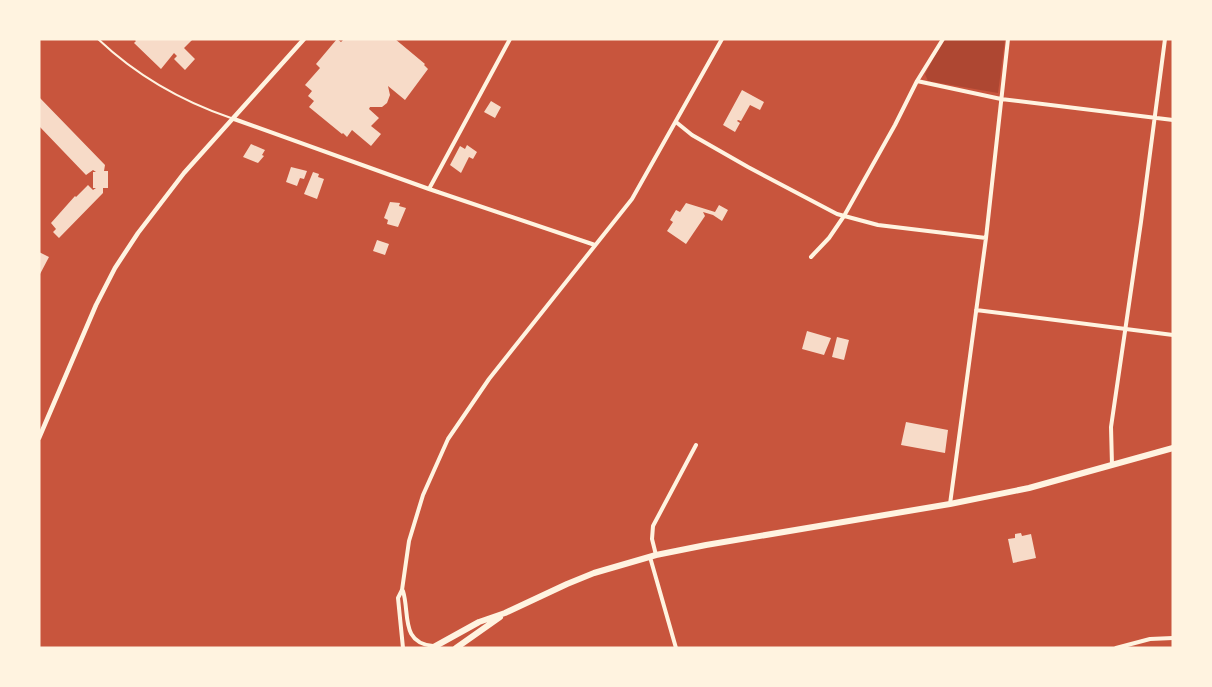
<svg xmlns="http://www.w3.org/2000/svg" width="1212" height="687" font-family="'DM Sans',sans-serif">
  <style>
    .green { fill: #ae4732 }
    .building { fill: #f7dbc8 }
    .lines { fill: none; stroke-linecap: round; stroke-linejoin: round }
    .service { stroke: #fff3e0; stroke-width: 2 }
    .minor { stroke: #fff3e0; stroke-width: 4 }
    .tertiary { stroke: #fff3e0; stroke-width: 4.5 }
    .primary { stroke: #fff3e0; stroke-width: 6 }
  </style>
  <rect width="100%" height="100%" fill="#c8553d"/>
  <path class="green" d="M944,39H1005L998,93L928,81L925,74Z"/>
  <path class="building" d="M134,39H193L184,48L195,59L185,70L174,59L177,56L174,53L161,69L134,43L136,41Z
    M337,39L341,42L344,39H395L425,64L424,65L428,69L405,100L388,86L390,95L387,103L382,107H370L369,109L379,118L371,126L381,134L371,146L352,130L347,137L343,133L342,134L309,107L314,101L308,96L312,91L305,85L320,68L316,64Z
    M742,90L764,102L760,110L750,105L741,121L738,120L737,121L740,123L735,132L723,125Z
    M39,97L105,165L104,171H108V188H103V193L59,238L53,232L56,229L51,223L75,196L76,197L88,185L93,190L96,188H93V172H96L93,170L86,175L39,126Z
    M491,101L501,107L495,118L484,112Z
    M251,144L265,150L262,155L264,156L258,163L243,157Z
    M467,145L477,152L473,159L469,157L461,173L450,165L460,146L465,149Z
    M291,167L307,171L304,179L300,178L297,186L286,182Z
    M313,172L319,174L318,177L324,179L317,199L304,194Z
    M390,202L400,203L399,206L406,208L398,227L387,224L388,220L384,218Z
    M686,203L715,212L719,205L728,210L722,221L713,215L703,212L705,216L686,244L667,231L673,222L670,220L676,210L680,212Z
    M377,240L389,244L385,255L373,251Z
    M39,252L49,257L39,276Z
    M807,331L831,338L824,355L802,349Z
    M837,337L849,340L844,360L832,357Z
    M906,422L948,430L945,453L901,445Z
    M1021,533L1022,536L1031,534L1036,558L1013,563L1008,539L1015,538V534Z"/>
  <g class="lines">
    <path class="service" d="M98,39C136,75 181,101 231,118"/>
    <path class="minor" d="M917,81L1001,99L1173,120
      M234,119L429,189L595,245
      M676,122L692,135L748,167L837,214L878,225L986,238
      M429,189L510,39
      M811,257L829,238L844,216L895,125L917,81L943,39
      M976,310L1173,335
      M1112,465L1111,427L1141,222L1165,39
      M950,504L986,238L1008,39
      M656,555L652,539L653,526L696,445
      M650,557L676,648
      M403,591C410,613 400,643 433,646
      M403,648L398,598L402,590L409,541L423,495L448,439L489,379L632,199L722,39
      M1116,648L1150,639L1173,638"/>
    <path class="tertiary" d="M39,438L96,305L115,268L138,233L184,173L304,39"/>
    <path class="primary" d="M432,648L479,622L505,613L567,584L594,573L656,555L706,545L950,504L1029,488L1173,448
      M456,648L500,617"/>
  </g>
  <rect width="1212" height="687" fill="none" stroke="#fff3e0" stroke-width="81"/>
</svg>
